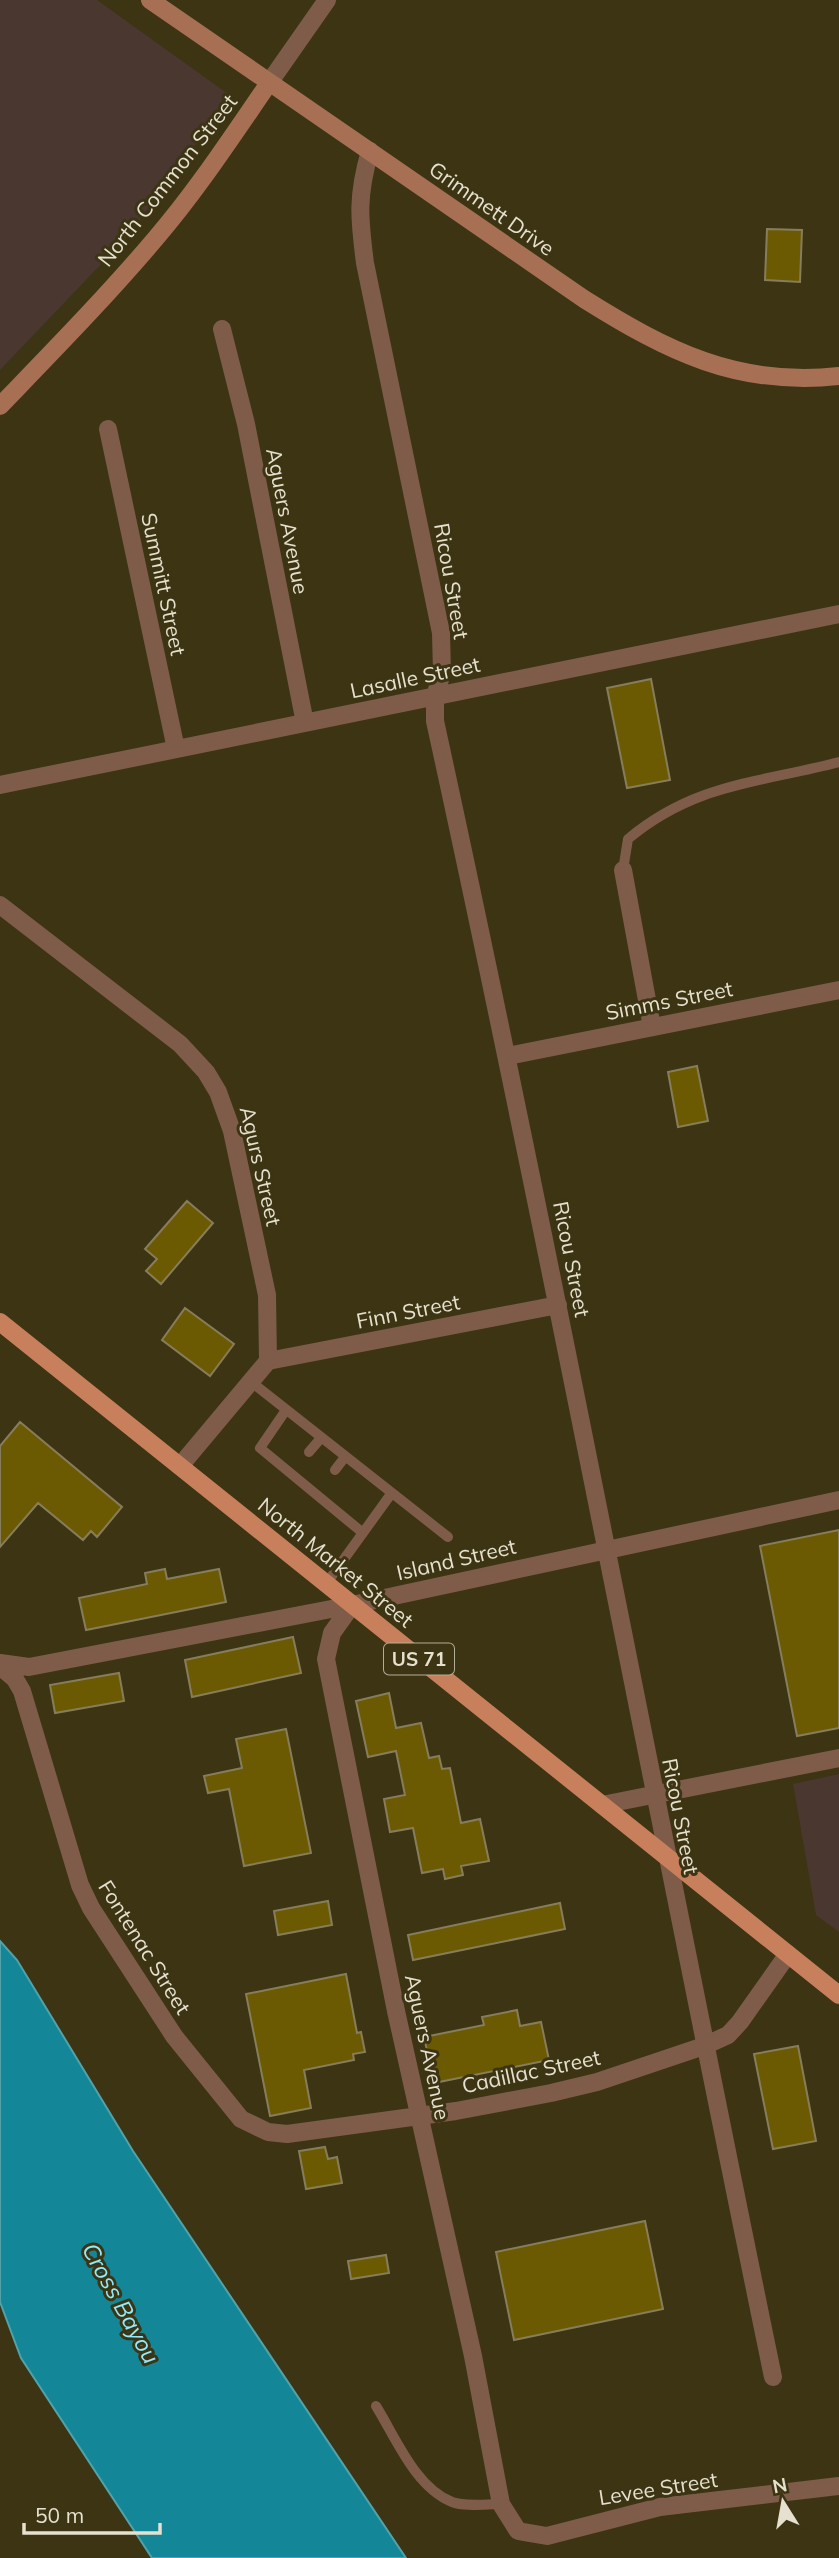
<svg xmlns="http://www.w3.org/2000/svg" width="839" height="2558" font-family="Mulish,sans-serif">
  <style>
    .industrial { fill: #4a3730 }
    .water { fill: #138798; stroke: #52a2a8; stroke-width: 2 }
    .building { fill: #6c5a03; stroke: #867d5b; stroke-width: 2 }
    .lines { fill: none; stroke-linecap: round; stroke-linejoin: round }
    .service { stroke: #7e5c49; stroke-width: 10 }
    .minor { stroke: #7e5c49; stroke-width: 18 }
    .tertiary { stroke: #7e5c49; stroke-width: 18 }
    .secondary { stroke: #a77054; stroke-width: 18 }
    .primary { stroke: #c7805b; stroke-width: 18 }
    .labels { text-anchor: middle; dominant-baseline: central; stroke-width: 6; stroke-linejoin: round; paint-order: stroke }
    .shield { fill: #3c3413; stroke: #b3ad97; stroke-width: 2 }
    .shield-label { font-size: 19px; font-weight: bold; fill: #e6e1cf }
    .street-label { font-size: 21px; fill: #e6e1cf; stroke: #3c3413 }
    .water-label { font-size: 23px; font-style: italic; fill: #90ebfd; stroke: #3c3413 }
  </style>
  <rect width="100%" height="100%" fill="#3c3413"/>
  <path class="industrial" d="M0,0H97L231,96L128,236L0,370Z
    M839,1774V1932L816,1915L793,1784Z"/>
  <path class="water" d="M0,1941L17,1960L133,2151L406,2558H152L21,2358L0,2302Z"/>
  <path class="building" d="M767,229L802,230L800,282L765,280Z
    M651,679L670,780L627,788L607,688Z
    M697,1066L708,1121L678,1127L668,1072Z
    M187,1201L213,1223L161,1284L146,1271L157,1259L145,1249Z
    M185,1308L234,1344L210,1376L162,1340Z
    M20,1422L122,1507L97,1537L91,1531L83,1540L38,1503L0,1547V1446Z
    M839,1530V1728L797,1736L760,1546Z
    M165,1569L167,1579L219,1569L226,1602L86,1630L79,1598L147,1584L145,1573Z
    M293,1637L301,1673L192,1697L185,1660Z
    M119,1673L124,1701L55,1713L50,1685Z
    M389,1693L396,1728L421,1723L429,1758L439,1756L442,1769L450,1768L461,1823L480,1819L489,1861L461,1866L463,1875L445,1879L443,1869L422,1873L413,1828L390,1832L384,1799L405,1795L396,1751L368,1757L356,1701Z
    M286,1729L311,1853L244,1866L229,1789L208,1793L204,1776L242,1768L236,1739Z
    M328,1901L332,1925L278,1935L274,1911Z
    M560,1903L565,1929L413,1960L408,1935Z
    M346,1974L357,2033L361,2032L365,2052L353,2054L354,2060L304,2070L311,2108L270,2116L246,1994Z
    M517,2010L520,2026L541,2022L549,2060L434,2083L424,2037L484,2025L482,2017Z
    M798,2046L816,2141L773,2149L754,2054Z
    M325,2147L328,2159L337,2157L342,2183L306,2189L299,2151Z
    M645,2221L663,2309L514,2340L496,2252Z
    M386,2255L389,2273L351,2279L348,2261Z"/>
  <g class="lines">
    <path class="service" d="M623,870L628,839C695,783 759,783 839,762
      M250,1381L448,1537
      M286,1410L260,1448L363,1533
      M309,1452L321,1438
      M335,1470L345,1457
      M326,1584L391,1494
      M376,2406C396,2438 415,2487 452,2502C465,2507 486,2504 501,2504"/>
    <path class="minor" d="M370,151C357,196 359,217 365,263L441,633L442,673L435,696V721C555,1271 659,1825 773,2377
      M222,329L246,424L305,723
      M108,429L176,749
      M0,785L839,614
      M623,870L652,1027
      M0,905L180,1044L206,1072L218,1092L232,1131L267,1295L268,1361L180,1466
      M508,1056L839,990
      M268,1361L558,1305
      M352,1605L332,1633L326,1659L396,2011L473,2356L501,2504L518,2531L547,2536L660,2507L839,2486
      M0,1663L29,1667L352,1605L839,1500
      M0,1666L15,1679L22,1691L80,1885L91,1908L174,2036L241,2119L268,2132L287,2134L456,2111L551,2093L597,2082L704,2046L728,2035L740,2022L788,1954
      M602,1805L839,1758"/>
    <path class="tertiary" d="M269,83L327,0"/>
    <path class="secondary" d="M150,0L584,299C667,351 737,387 839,376
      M0,406C53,351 107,296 156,238C198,189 233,135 269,83"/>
    <path class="primary" d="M0,1322L839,1995"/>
  </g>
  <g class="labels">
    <rect class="shield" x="384" y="1643.5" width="70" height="31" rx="5"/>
    <g class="shield-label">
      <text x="419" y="1659">US 71</text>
    </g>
    <g class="street-label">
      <text transform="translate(167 180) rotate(-52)">North Common Street</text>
      <text transform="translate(492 208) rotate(35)">Grimmett Drive</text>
      <text transform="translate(288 521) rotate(79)">Aguers Avenue</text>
      <text transform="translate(452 581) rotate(80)">Ricou Street</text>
      <text transform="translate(164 584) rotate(78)">Summitt Street</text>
      <text transform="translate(415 677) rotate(-12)">Lasalle Street</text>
      <text transform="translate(669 1000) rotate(-11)">Simms Street</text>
      <text transform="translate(261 1166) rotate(77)">Agurs Street</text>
      <text transform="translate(572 1259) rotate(79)">Ricou Street</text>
      <text transform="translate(408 1311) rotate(-11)">Finn Street</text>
      <text transform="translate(456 1559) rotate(-13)">Island Street</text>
      <text transform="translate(336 1562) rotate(39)">North Market Street</text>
      <text transform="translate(681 1816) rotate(79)">Ricou Street</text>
      <text transform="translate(145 1947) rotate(58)">Fontenac Street</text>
      <text transform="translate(428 2047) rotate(78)">Aguers Avenue</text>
      <text transform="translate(531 2071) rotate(-12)">Cadillac Street</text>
      <text transform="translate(658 2488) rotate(-9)">Levee Street</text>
    </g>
    <g class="water-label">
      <text transform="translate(121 2303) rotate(61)">Cross Bayou</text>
    </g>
  </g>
  <g transform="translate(783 2502) rotate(349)" stroke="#3c3413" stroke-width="5" paint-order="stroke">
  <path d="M0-5L12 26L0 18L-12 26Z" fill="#e6e1cf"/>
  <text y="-10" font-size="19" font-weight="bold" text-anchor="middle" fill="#e6e1cf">N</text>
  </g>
  <path d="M24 2523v10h136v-10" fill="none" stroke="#e6e1cf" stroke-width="3.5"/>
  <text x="35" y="2523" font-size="21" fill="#e6e1cf" stroke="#3c3413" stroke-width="5" paint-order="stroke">50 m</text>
</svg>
